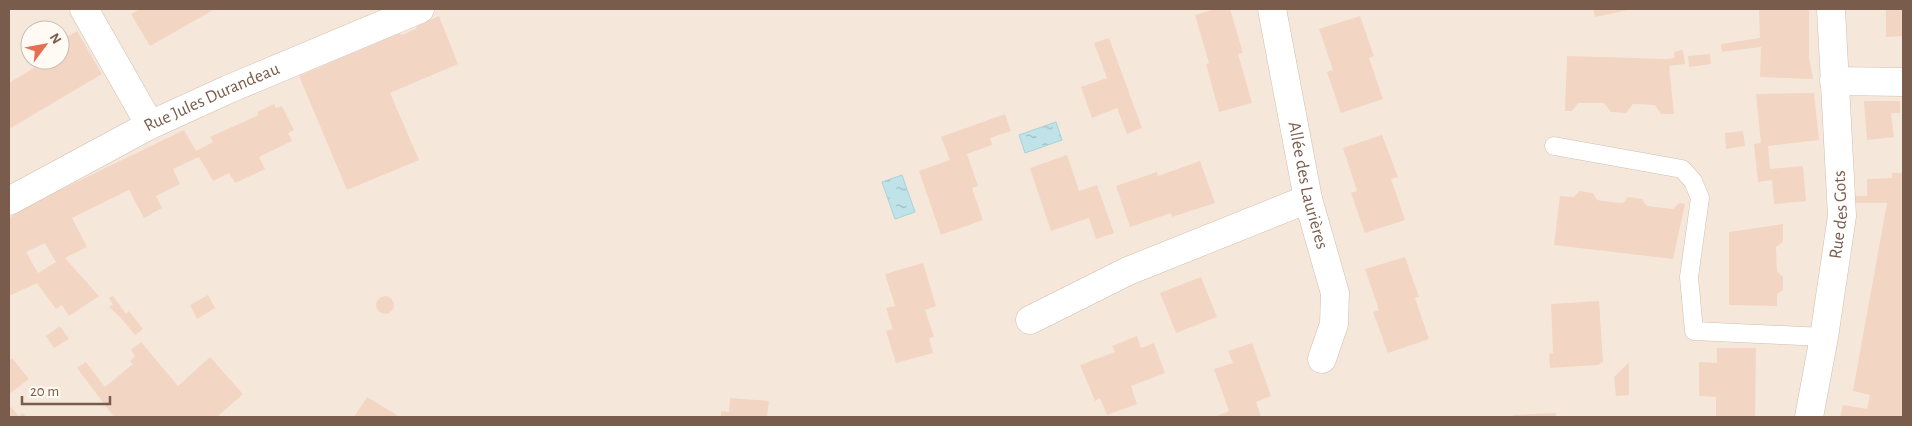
<svg xmlns="http://www.w3.org/2000/svg" width="1912" height="426" font-family="'Alegreya Sans',sans-serif">
  <style>
    .residential { fill: #f5e8da; fill-rule: evenodd }
    .water { fill: url(#water-ripples); stroke: #a5d3da }
    .building { fill: #f3d5c3; fill-rule: evenodd }
    .lines { fill: none; stroke-linecap: round; stroke-linejoin: round }
    .service-casing { stroke: #d1beb0; stroke-width: 19 }
    .minor-casing { stroke: #d1beb0; stroke-width: 29 }
    .service { stroke: #fff; stroke-width: 18 }
    .minor { stroke: #fff; stroke-width: 28 }
    .labels { text-anchor: middle; dominant-baseline: central; stroke-width: 4; stroke-linejoin: round; paint-order: stroke }
    .street-label { font-size: 18px; fill: #7a5c4d; stroke: #fffaf3 }
  </style>
  <defs>
    <pattern id="water-ripples" width="26" height="14" patternUnits="userSpaceOnUse" patternTransform="scale(1.25)"><rect width="26" height="14" fill="#bfe3e8"/><path d="M2 4q2-2 4 0t4 0M15 11q2-2 4 0t4 0" fill="none" stroke="#a0bbbe"/></pattern>
  </defs>
  <rect width="100%" height="100%" fill="#fdf6ec"/>
  <path class="residential" d="M9,9H1903V417H9ZM30,30H60V60H30Z"/>
  <path class="water" d="M1056,122L1062,140L1025,153L1019,135Z
    M902,175L915,212L895,219L882,182Z"/>
  <path class="building" d="M140,9H215L150,46L131,14Z
    M1215,9H1230L1243,53L1238,54L1252,103L1219,112L1206,64L1209,63L1195,15Z
    M1593,9H1628V10L1595,17Z
    M1759,9H1809V58L1813,79L1760,77L1761,47L1722,52L1721,44L1760,38Z
    M1886,9H1903V36L1886,37Z
    M439,16L458,64L390,93L419,160L347,190L299,76L399,33L402,35L416,29L417,25Z
    M1360,16L1374,56L1369,58L1383,99L1341,113L1327,72L1333,70L1319,29Z
    M77,31L102,74L9,129V83L45,61L44,60H60V41Z
    M1109,38L1142,128L1127,134L1117,108L1092,118L1081,87L1107,78L1094,43Z
    M1683,50L1685,64L1669,66L1674,114H1661L1655,105L1633,104L1626,113L1611,112L1604,103H1578L1572,111H1565L1567,56L1667,59L1675,58L1674,52Z
    M1710,54L1711,64L1689,67L1688,56Z
    M1814,93L1819,140L1768,146L1770,169L1803,166L1806,201L1774,204L1772,180L1758,182L1754,144L1761,143L1756,94Z
    M1864,101H1900V113H1891L1894,137L1867,140Z
    M274,104L276,108L282,106L294,130L288,133L292,141L259,157L265,169L235,183L229,173L213,181L199,157L173,169L180,184L156,196L162,208L144,218L129,190L72,218L87,247L65,258L99,296L69,316L62,305L56,309L37,283L9,296V218L27,206L184,130L196,151L213,142L210,137L259,115L257,112ZM45,243L56,262L38,273L26,252Z
    M1005,114L1011,131L990,138L992,145L967,154L978,186L972,188L983,220L941,235L919,171L950,160L941,137Z
    M1743,131L1745,146L1726,149L1725,133Z
    M1382,135L1398,177L1391,179L1405,220L1365,233L1351,193L1357,191L1343,148Z
    M1067,155L1079,191L1097,185L1114,233L1096,239L1089,218L1051,231L1030,168Z
    M1200,161L1215,203L1172,217L1171,213L1130,227L1116,186L1157,172L1158,176Z
    M1892,173H1903V417H1840L1843,405L1867,409L1870,395L1853,391L1887,203H1855V196H1867V179L1892,178Z
    M1579,191L1593,193L1597,200L1610,202L1623,203L1628,197L1642,199L1647,206L1673,209L1679,203L1685,204L1673,259L1554,245L1560,196L1574,197Z
    M1783,224V242L1776,247L1777,271L1783,277V290L1777,294V306L1729,305V232Z
    M1405,257L1419,297L1415,298L1429,339L1388,353L1373,312L1379,310L1365,269Z
    M923,263L936,306L925,310L934,337L929,338L933,353L896,363L886,331L893,329L886,308L895,306L885,274Z
    M1201,277L1217,317L1176,333L1160,293Z
    M208,295L215,308L197,319L190,305Z
    M376 305a9 9 0 1 1 18 0a9 9 0 1 1-18 0Z
    M113,296L126,314L129,311L143,329L135,335L121,318L109,307L113,305L109,298Z
    M1599,301L1603,362L1598,365L1550,368L1549,354L1553,353L1551,304Z
    M60,326L69,339L54,348L46,336Z
    M1137,336L1141,348L1154,343L1165,373L1131,386L1137,404L1107,415L1100,398L1095,401L1080,365L1115,352L1112,346Z
    M141,342L178,386L210,357L243,394L217,417H114L77,368L86,362L105,387L133,364L130,361L135,356L131,350Z
    M1252,343L1271,396L1256,402L1261,417H1214L1229,411L1214,369L1233,363L1228,351Z
    M1717,348H1756L1755,417H1716V397L1699,396V362L1717,363Z
    M12,358L29,379L9,394V361Z
    M1629,362V395L1616,396L1614,377Z
    M367,397L397,415V417H354Z
    M730,398L769,401L767,417H721V411L729,412Z
    M11,407L19,416L23,413L26,417H9V409Z
    M1556,413V417H1513V415Z"/>
  <g class="lines">
    <defs>
      <path id="service" d="M1554,146L1682,169L1693,181L1700,198L1689,277L1694,331L1824,337"/>
      <g id="minor">
        <path d="M84,9L150,125"/>
        <path id="s1" d="M1272,9L1308,199L1335,293L1334,324L1322,359"/>
        <path d="M1834,81L1903,82"/>
        <path id="s2" d="M9,201L150,125L229,89L420,9"/>
        <path d="M1030,320L1128,271L1308,199"/>
        <path id="s3" d="M1809,417L1824,337L1842,216L1831,9"/>
      </g>
    </defs>
    <use href="#service" class="service-casing"/>
    <use href="#minor" class="minor-casing"/>
    <use href="#service" class="service"/>
    <use href="#minor" class="minor"/>
  </g>
  <g class="labels">
    <g class="street-label">
      <text stroke="none"><textPath href="#s2" startOffset="228">Rue Jules Durandeau</textPath></text>
      <text stroke="none"><textPath href="#s1" startOffset="180">Allée des Laurières</textPath></text>
      <text stroke="none"><textPath href="#s3" startOffset="205">Rue des Gots</textPath></text>
    </g>
  </g>
  <rect width="1912" height="426" fill="none" stroke="#7a5c4d" stroke-width="20"/>
  <g transform="translate(45 45) rotate(58)"><circle r="24" fill="#fffaf3" stroke="#cabbb1"/>
  <path d="M0-4L9 19L0 12L-9 19Z" fill="#e76f51"/>
  <text y="-8" font-size="14" font-weight="bold" text-anchor="middle" fill="#7a5c4d">N</text>
  </g>
  <path d="M22 396v8h88v-8" fill="none" stroke="#7a5c4d" stroke-width="2.5"/>
  <text x="30" y="396" font-size="15" fill="#7a5c4d" stroke="#fffaf3" stroke-width="4" paint-order="stroke">20 m</text>
</svg>
